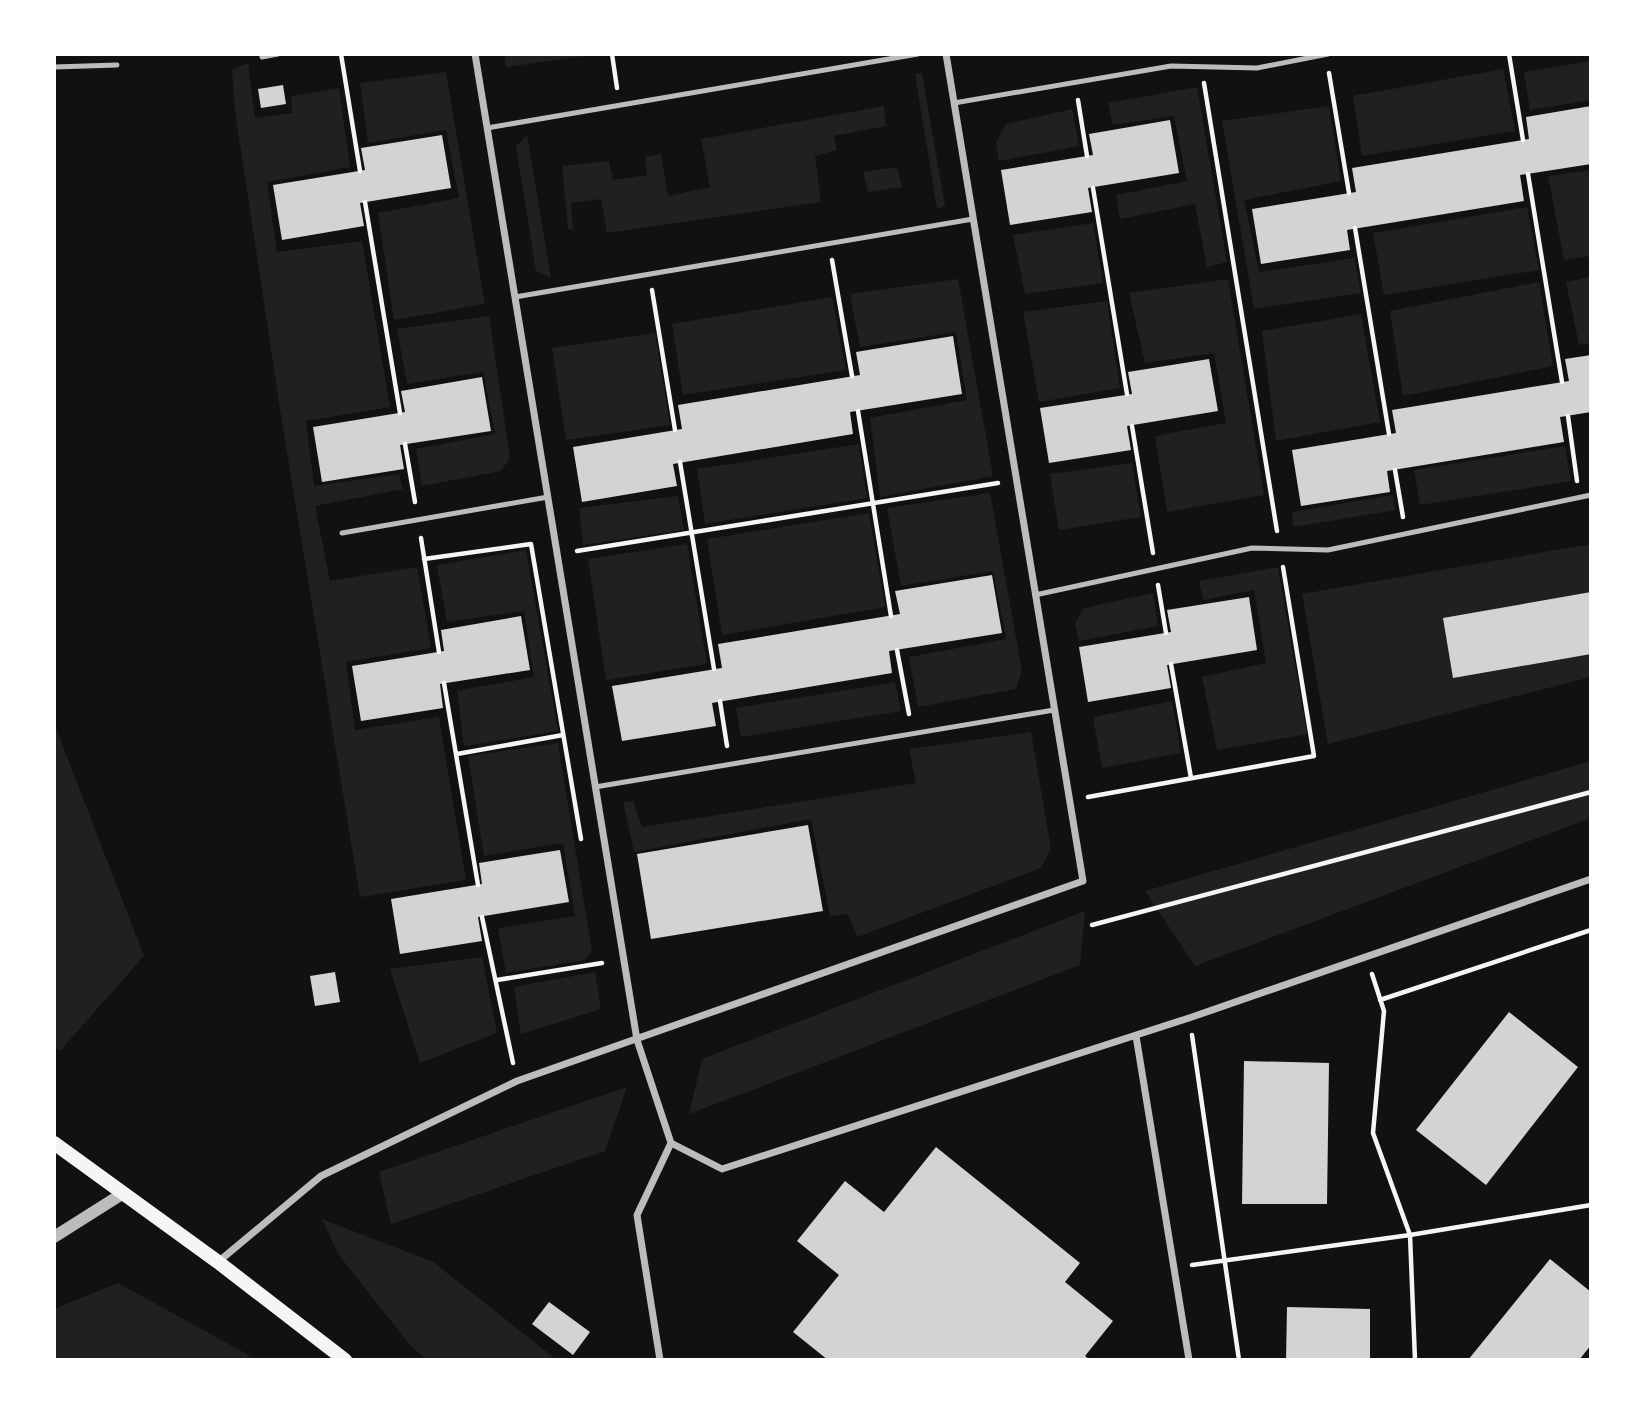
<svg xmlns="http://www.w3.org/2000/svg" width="1645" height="1414" font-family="'Exo 2',sans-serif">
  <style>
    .green { fill: #202020 }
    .building { fill: #d3d3d3 }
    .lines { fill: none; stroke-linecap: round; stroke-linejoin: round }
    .path { stroke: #f5f5f5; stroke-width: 4.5 }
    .service { stroke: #bcbcbc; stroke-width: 5 }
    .minor { stroke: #bcbcbc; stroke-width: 7 }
    .tertiary { stroke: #bcbcbc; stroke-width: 12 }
    .secondary { stroke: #f5f5f5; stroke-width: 14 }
  </style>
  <rect width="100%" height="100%" fill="#111"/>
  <path class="green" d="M504,54H598L506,67Z
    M1591,61V100L1530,110L1524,72Z
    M248,63L255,118L292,113L291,96L339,88L350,167L267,182L277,252L362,241L390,407L306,421L314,486L399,474L403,489L315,506L330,581L417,567L431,648L346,662L355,730L439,717L466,880L360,897L282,422L235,111L232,70Z
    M1503,69L1515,131L1362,156L1353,96Z
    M446,72L485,304L394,320L378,213L459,198L446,130L368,143L360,83Z
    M922,73L945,206L937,209L915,74Z
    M1197,87L1227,262L1207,267L1195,204L1120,219L1116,195L1187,181L1174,116L1113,125L1108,103Z
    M884,106L886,126L834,136L837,150L815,156L821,202L607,233L601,199L571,203L573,229H568L562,166L609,161L613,180L647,175L645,157L661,154L668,196L710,187L701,139Z
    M1329,106L1341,181L1244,200L1259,272L1354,258L1361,293L1254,309L1222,121Z
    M1072,109L1079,146L999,161L996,142L1006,124Z
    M527,135L551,278L536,271L516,146Z
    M897,167L902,187L868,192L863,172Z
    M1591,170V256L1564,260L1548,176Z
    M1527,207L1539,270L1384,295L1373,233Z
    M1093,223L1103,283L1025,294L1013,235Z
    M1591,277V343L1579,345L1566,282Z
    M958,279L993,476L880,497L870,418L967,400L956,332L860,347L850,294Z
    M1228,279L1264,495L1167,512L1155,436L1226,423L1214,353L1145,363L1129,293Z
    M1539,282L1553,366L1403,396L1390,311Z
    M832,297L846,370L683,395L672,324Z
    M1107,301L1120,388L1039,402L1023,312Z
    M1361,314L1380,422L1276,441L1262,331Z
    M489,316L510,458L501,471L422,486L416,449L495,434L483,372L407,384L397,329Z
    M655,333L670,425L566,440L552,348Z
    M859,444L867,498L705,524L697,469Z
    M1565,446L1571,481L1420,505L1414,470Z
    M1132,463L1141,517L1059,530L1050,474Z
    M990,493L1022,671L1016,689L918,707L909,657L1006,639L993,571L901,586L887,508Z
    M1393,495L1395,510L1293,527L1292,512Z
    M678,496L684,530L583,545L579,508Z
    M869,513L885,607L722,635L707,539Z
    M687,544L707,664L606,680L588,559Z
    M1591,544V677L1328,744L1302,594Z
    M526,550L558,731L464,746L457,691L534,677L524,611L447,622L437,565Z
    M1278,567L1307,734L1217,750L1202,677L1266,663L1254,590L1203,600L1199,581Z
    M1153,593L1158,626L1079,641L1075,623L1084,608Z
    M895,682L901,711L741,737L736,708Z
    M1172,701L1181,753L1102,768L1093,717Z
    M54,723L144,956L60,1051L54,1047Z
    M1031,732L1051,849L1041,868L857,937L848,914L830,916L811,819L634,852L623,802L633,801L642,827L916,783L909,749Z
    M558,743L592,951L585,960L506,973L498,928L575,916L563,843L484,856L468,756Z
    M1591,761V818L1195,966L1145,891Z
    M1085,911L1080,965L689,1114L702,1059Z
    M482,957L497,1033L420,1063L390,969Z
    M595,972L601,1009L521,1034L514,987Z
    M627,1087L605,1151L391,1224L379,1172Z
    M322,1219L433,1262L557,1360H427L410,1345L338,1254Z
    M118,1283L245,1353L253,1360H54V1309Z"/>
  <path class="building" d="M283,85L286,104L261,108L258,89Z
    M1591,106V164L1520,175L1524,201L1347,230L1350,250L1261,264L1252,209L1356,192L1352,168L1529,139L1526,117Z
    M1170,120L1179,173L1088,188L1092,212L1010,225L1001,170L1093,155L1089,134Z
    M442,135L451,188L360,203L364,226L282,240L273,185L365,170L361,148Z
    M953,336L962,394L850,412L853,434L673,464L677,486L582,502L573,447L682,429L678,405L860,375L856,352Z
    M1591,355V412L1560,417L1564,442L1387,471L1390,492L1301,506L1292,450L1396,433L1392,410L1569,381L1565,359Z
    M1209,359L1218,411L1127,426L1131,450L1049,463L1040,408L1132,394L1128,372Z
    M482,377L491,431L400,445L404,469L322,482L313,427L405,412L401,391Z
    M992,575L1002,633L889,651L892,673L712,703L716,726L622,741L612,686L722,668L718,644L900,614L895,591Z
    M1591,592V654L1453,678L1443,618Z
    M1249,597L1257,650L1167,665L1171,688L1088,702L1079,647L1171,632L1167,610Z
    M521,616L530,670L440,684L443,708L361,721L352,666L444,651L441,630Z
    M808,825L823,911L651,939L637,854Z
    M560,850L569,902L478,917L482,941L400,954L391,899L482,884L479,863Z
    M335,972L340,1002L315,1006L310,976Z
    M1509,1012L1578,1067L1486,1185L1416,1130Z
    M1244,1061L1329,1063L1327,1204H1242Z
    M936,1147L1080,1263L1065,1282L1113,1321L1085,1356L1090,1360H828L793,1332L839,1275L797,1241L845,1181L884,1212Z
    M1550,1259L1591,1292V1345L1579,1360H1468Z
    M549,1302L590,1332L573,1355L532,1324Z
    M1287,1307L1370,1309V1360H1286Z"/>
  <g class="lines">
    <path class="path" d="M341,54L360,171
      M612,54L617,88
      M1509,54L1523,140
      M1329,73L1349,193
      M1204,83L1277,531
      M1078,100L1087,156
      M1528,174L1562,382
      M1093,188L1127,394
      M365,202L400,413
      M1355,228L1389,434
      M832,260L852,376
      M652,290L675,430
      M858,411L891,616
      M1568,416L1577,481
      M1132,426L1153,553
      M405,444L415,502
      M680,462L714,669
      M1395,470L1403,517
      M421,538L439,652
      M577,551L998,483
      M424,559L531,544L581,839
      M1158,585L1166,633
      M897,650L909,714
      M1171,664L1191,778
      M444,683L478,885
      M720,701L727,746
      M457,754L563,735
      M1088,797L1314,756L1283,567
      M482,917L513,1063
      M1092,925L1591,792
      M1372,974L1384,1011L1373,1133L1410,1235L1415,1360
      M497,980L602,963
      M1380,1000L1591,930
      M1192,1035L1239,1360
      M1192,1265L1410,1235L1591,1205"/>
    <path class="service" d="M262,57L278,54
      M54,67L117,65
      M954,103L1171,66L1257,68L1328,54
      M487,128L918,54
      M515,297L973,219
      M342,533L548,497
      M1035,595L1252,548L1328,550L1591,495
      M595,787L1054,710"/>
    <path class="minor" d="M475,54L637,1040L671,1143L722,1169L1189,1018L1591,879
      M1136,1036L1189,1360
      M218,1262L321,1176L517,1081L1083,881L946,54
      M660,1360L637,1215L671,1143"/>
    <path class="tertiary" d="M54,1237L122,1194"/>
    <path class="secondary" d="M54,1143L218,1262L345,1360"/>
  </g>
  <rect width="1645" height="1414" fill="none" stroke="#ffffff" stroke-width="112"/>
</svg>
